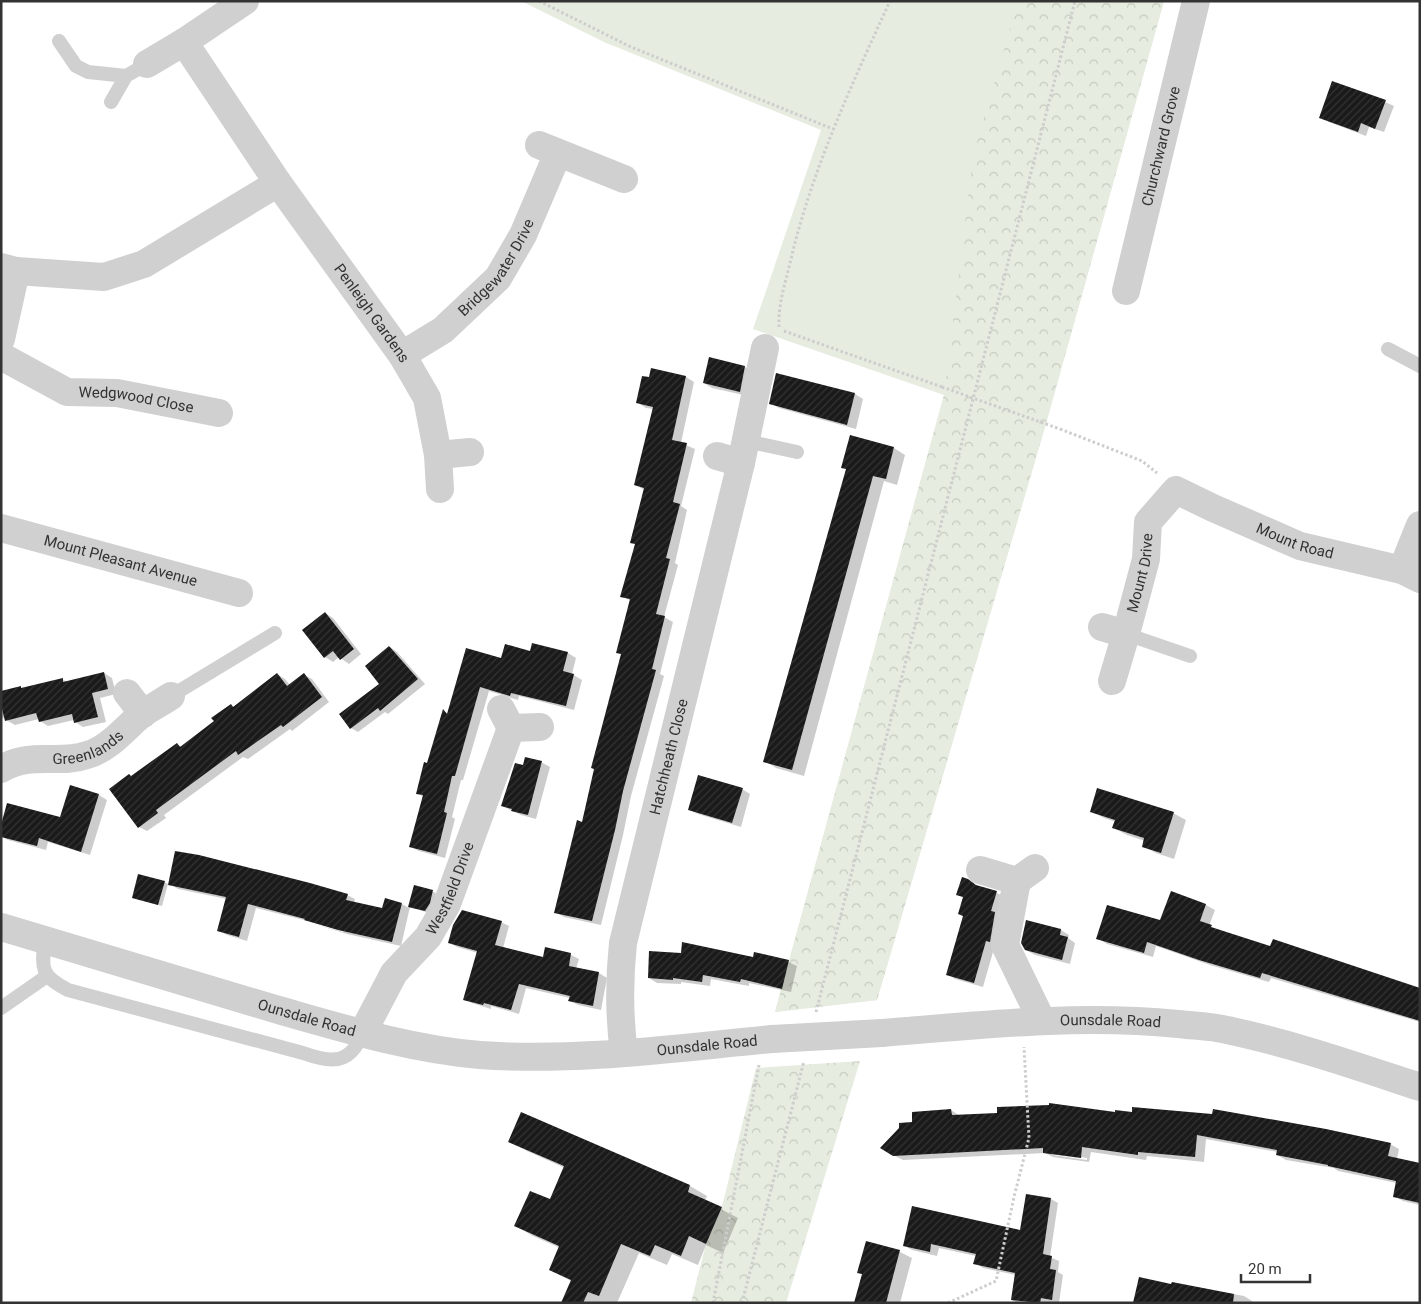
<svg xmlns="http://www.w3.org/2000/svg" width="1421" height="1304" font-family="Roboto,sans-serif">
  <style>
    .green { fill: #e6ecdf }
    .forest { fill: url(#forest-crowns) }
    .shadow { fill: #0003; fill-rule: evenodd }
    .building { fill: url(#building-hatch) }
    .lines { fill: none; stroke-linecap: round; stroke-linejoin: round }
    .path { stroke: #cdcdcd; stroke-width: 3; stroke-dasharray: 2.5 2.5; stroke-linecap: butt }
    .service { stroke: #d0d0d0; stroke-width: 14 }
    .minor { stroke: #d0d0d0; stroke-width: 28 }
    .tertiary { stroke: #d0d0d0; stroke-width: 28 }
    .path-bridge { stroke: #cdcdcd; stroke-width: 3; stroke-dasharray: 2.5 2.5; stroke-linecap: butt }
    .tertiary-bridge { stroke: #d0d0d0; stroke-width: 28 }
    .labels { text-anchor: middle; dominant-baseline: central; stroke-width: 5; stroke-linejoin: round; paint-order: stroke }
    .street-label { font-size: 15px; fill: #333; stroke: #fff }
  </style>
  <defs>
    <pattern id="forest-crowns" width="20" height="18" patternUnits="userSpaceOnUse" patternTransform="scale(1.25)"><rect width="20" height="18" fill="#e6ecdf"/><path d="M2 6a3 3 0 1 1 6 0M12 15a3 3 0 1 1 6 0" fill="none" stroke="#c6cbc0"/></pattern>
    <pattern id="building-hatch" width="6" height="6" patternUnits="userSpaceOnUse" patternTransform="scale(1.25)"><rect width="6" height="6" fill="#1a1a1a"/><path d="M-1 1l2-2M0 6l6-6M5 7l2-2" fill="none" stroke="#333"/></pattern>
  </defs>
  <rect width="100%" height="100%" fill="#fff"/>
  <path class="green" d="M521,1H1164L1045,427L877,1000L775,1012L944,395L753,329L821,130L604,42Z"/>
  <path class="forest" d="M1018,1H1164L1045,427L877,1000L775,1012L944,395L973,156Z
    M860,1061L786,1303H691L706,1244L722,1207L756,1068Z"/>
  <path class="shadow" d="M1385,102L1394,106L1384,132L1369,127L1366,136L1329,122L1320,117Z
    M710,359L745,367L753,372L748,396L712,388L704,383Z
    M652,370L686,377L694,382L681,443L695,449L681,506L687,510L675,563L678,565L664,617L673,622L660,674L664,676L631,796L623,835L601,925L564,917L555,912L583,823L622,654L631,601L622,596L636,544L645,490L635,485L654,409L646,408L638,403L650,379Z
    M777,375L855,394L863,399L856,429L779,408L771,403Z
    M851,437L894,448L905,455L897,485L884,481L804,776L776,768L765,761L847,470Z
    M325,613L333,618L361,654L349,664L339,657L333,662L325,657Z
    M390,647L397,652L425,684L388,714L385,712L358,732L351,728L381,684Z
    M531,653H568L576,658L572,674L582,680L574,710L519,696L518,700L489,691L463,780H461L452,817L455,819L445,858L419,851L411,847L424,797L417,793L428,764L443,711L449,714L502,660Z
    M104,673L112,678L116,694L100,698L106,722L83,727L75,722L74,720L48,726L40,721L39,719L15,725L6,720V717L1,718V692L20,687L24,689L62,679L67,682Z
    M277,674L285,679L290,685L304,675L312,679L329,702L292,731L290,729L248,759L243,757L164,815L166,818L147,831L139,827L132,777L177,744L182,747L216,722L231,705L234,707Z
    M541,762L550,767L536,819L521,815L502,806L524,766Z
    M71,786L99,795L107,800L90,855L48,842L46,850L8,840L1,836L61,818Z
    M742,789L750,794L741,827L698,814L690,810Z
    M1091,811L1173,813L1186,820L1174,859L1156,853L1143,846L1145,841L1127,835L1114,828L1116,822L1104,818Z
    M164,882L168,884L162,906L137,899Z
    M170,884L347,895L355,899L354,903L383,910L402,904L409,908L415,886L436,893L433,905L429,913L410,907L401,946L347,934L314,924L343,932L344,930L256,908L247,941L227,935L219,931L227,899L178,889Z
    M978,887L997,893L1005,897L995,945L983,987L955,979L947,974L964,916V898L958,894Z
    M1172,893L1206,905L1215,910L1209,926L1219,931L1271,948L1420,989V1022L1271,978L1269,982L1210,965L1156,946L1153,957L1107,944L1098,938L1161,922Z
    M501,922L509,926L503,948L544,958L546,948L571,955L579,959L576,969L599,973L607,978L601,1010L578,1005L570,1001V998L526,988L519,1014L491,1006V1009L472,1003L464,999L478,953L457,947L450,943Z
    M1061,930L1069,935L1068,938L1075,943L1070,964L1035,955L1026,950Z
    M682,955L788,962L797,966L791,992L749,983V986L711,979L710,986L681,982V984L657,983L649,978Z
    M951,1110L960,1116L1390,1144L1399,1149L1397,1159L1420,1164V1205L1403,1201L1394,1196L1397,1183L1338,1171L1334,1168L1286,1160L1277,1155L1278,1152L1206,1139L1204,1162L1147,1156L1146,1160L1091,1152L1089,1162L1053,1157L1045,1153L903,1160L893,1155L913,1123ZM1052,1153L1087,1158V1160L1052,1155Z
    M521,1113L690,1186L707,1196L705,1201L738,1218L723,1253L706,1245L698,1265L672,1254L667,1265L639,1253L617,1303H562L571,1281L550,1270L560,1248L533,1236L516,1226L551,1201L565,1168L527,1151L509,1141Z
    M1051,1199L1058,1203L1050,1257L1059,1261L1058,1272L1063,1275L1059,1303H1018L1012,1300L1016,1275L983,1268L975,1263L976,1256L939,1248L937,1256L912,1250L905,1246L1021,1231Z
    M867,1243L900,1252L912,1258L900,1303H855L863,1275L859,1272Z
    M1173,1283L1244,1296L1252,1301V1303H1135L1172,1285Z"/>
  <path class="building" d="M1332,81L1386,100L1375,129L1361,123L1358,132L1319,118Z
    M709,357L745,366L740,392L703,383Z
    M651,368L686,376L672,440L687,443L673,502L680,504L666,558L670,559L656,614L665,616L652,669L656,670L623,791L615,830L592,921L554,913L577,820L582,822L594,769L591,768L621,654L616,653L630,599L620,597L635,544L630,543L644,488L634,485L653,407L636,403L642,376L649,377Z
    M776,373L855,393L847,425L769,404Z
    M850,435L894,447L886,479L873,476L792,770L763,762L846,469L841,468Z
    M325,612L354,649L340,660L333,651L324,658L302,630Z
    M532,643L568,652L563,671L574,674L566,706L511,693L510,696L480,687L455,776H452L444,812L447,813L437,854L409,847L423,795L416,794L424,762L427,763L443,709L447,714L466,648L501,658L505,644L530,651Z
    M389,646L418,679L380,711L378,708L350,729L339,714L379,684L365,666Z
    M104,672L108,689L92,693L98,717L74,723L72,714L39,722L36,713L5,721L1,705V691L21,686V688L63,678V682Z
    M277,673L287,686L304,673L322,697L283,727L281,725L238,755L236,751L156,810L158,813L138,828L109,789L129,774L131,776L177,743L180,747L214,721L211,718L231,704L233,707Z
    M525,757L542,761L528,815L511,811L512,809L501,806L515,763L523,765Z
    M698,775L743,788L732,823L688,810Z
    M70,785L99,794L81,852L39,838L37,846L1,837V825L7,803L60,817Z
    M1097,788L1174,812L1161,853L1142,847L1144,838L1112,828L1115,820L1090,812Z
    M175,851L199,855L310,883L348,894L346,900L382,908L385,898L402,903L392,942L338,930L304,920L305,919L248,904L239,937L217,931L226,897L168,885Z
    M138,874L165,881L158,905L132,898Z
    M962,877L968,879L976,885L997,891L991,911L995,912L990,942L986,941L974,983L946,975L963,916L958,914L963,897L956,895Z
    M414,885L433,890L430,903L425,911L408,907Z
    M1171,891L1206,904L1200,921L1212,925L1211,927L1270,946L1273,939L1420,988V1021L1262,973L1260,978L1199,960L1147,942L1144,953L1096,939L1107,905L1160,920Z
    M462,910L502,921L495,945L543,957L545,947L571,953L569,966L599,972L593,1006L568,1001L570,996L519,984L511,1010L484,1003L483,1005L463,1000L477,951L448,943L453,925Z
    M1026,920L1061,929L1060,935L1068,937L1062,960L1025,950L1021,943Z
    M682,942L753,957L754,952L789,960L782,989L741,979L740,982L703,975L702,982L673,978V980L648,978L649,951L681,953Z
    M1049,1103L1115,1112V1110L1132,1112V1107L1212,1114L1213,1109L1326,1129L1391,1143L1388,1156L1420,1163V1203L1393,1197L1396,1181L1328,1166V1165L1276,1155L1277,1150L1197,1135L1195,1157L1138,1152V1155L1082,1147L1081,1158L1043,1153V1148L893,1156L880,1148L899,1128V1123L912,1122V1112L951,1109L952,1115L997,1113V1107L1049,1105Z
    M521,1112L690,1185L688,1192L722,1207L706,1244L689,1236L681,1256L655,1245L650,1256L621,1244L599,1296L588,1292L583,1303H561L571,1280L549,1270L559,1246L514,1226L530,1191L550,1199L564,1166L508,1142Z
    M1026,1194L1051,1198L1043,1254L1052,1256L1050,1269L1056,1270L1052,1300L1041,1298L1040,1303L1011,1300L1015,1273L973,1264L976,1254L931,1244L930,1252L903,1246L912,1206L1020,1230Z
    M866,1241L900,1250L886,1303H854L862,1274L857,1273Z
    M1139,1277L1171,1284L1172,1282L1234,1294L1233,1303H1133Z"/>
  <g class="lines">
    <path class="path" d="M539,1L631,47L833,129
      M779,327C778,305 785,284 790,263C811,172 851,86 890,1
      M784,331L942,387
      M1060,429L1142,461L1157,473
      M816,1012L1075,1
      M713,1303L759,1065
      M742,1303L804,1061
      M948,1303L996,1281L1014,1197L1029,1138L1024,1047"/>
    <path class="service" d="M59,41L76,66L88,72L126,76L147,64
      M111,102L126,76
      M1388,349L1420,366
      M746,441L797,452
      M1126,634L1190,656
      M171,696L275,633
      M45,940C41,969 41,976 68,990L303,1053C331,1063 350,1065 362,1034
      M1,1008L47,976"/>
    <g class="minor">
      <path id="s1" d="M184,42L278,183L402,355L427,398L438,455L440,489"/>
      <path d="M147,64L184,42L245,1"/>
      <path d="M539,145L624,179"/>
      <path d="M1,267L16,271L104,277L144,264L278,183"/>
      <path id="s2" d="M1126,291L1196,1"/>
      <path d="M1,339L16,271"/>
      <path id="s3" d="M402,355L443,330L498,278L523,235L558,153"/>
      <path id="s4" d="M1,356L67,392L117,393L219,413"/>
      <path d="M438,455L470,452"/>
      <path d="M717,456L741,463"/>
      <path id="s5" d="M1,528L239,593"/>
      <path d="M1402,570L1420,525"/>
      <path d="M1102,627L1126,634"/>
      <path id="s6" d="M1112,681L1126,634L1146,559L1148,522L1176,490L1213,508L1300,546L1402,570L1420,579"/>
      <path d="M127,693L143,714"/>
      <path d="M501,709L511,728L540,727"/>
      <path id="s7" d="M1,769C31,751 58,765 87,755C109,749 125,728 142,714C151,708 162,702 171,696"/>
      <path d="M980,870L1017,881L1035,868"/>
      <path d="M1017,881L1005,945L1042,1021"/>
      <path id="s8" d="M362,1034L394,973L428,937L447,904L511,728"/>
      <path id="s9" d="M624,1053C619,1016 619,981 623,943L741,463L765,348"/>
    </g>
    <g class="tertiary">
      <path id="s10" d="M1,927C93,954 184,982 275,1009C342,1028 410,1049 480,1055C577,1062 676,1048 772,1039"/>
      <path id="s11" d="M882,1033C981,1025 1079,1014 1178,1024C1194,1026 1211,1026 1227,1030C1293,1044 1356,1066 1420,1087"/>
    </g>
    <path class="path-bridge" d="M942,387L1060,429"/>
    <path class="tertiary-bridge" d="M772,1039L882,1033"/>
  </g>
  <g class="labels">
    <g class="street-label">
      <text stroke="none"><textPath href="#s2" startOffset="149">Churchward Grove</textPath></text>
      <text stroke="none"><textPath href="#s3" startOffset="131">Bridgewater Drive</textPath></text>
      <text stroke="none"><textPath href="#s1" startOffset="330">Penleigh Gardens</textPath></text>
      <text stroke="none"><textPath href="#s4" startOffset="145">Wedgwood Close</textPath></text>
      <text stroke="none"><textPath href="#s6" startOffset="336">Mount Road</textPath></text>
      <text stroke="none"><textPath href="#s5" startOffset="124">Mount Pleasant Avenue</textPath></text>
      <text stroke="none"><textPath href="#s6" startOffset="112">Mount Drive</textPath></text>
      <text stroke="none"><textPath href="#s7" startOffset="91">Greenlands</textPath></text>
      <text stroke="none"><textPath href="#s9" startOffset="302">Hatchheath Close</textPath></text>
      <text stroke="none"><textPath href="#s8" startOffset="172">Westfield Drive</textPath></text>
      <text stroke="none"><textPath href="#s10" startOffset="319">Ounsdale Road</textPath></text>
      <text stroke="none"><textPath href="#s11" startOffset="229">Ounsdale Road</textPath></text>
      <text stroke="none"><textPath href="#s10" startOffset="724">Ounsdale Road</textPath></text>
    </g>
  </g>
  <rect width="1421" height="1304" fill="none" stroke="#333333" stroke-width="5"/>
  <path d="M1241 1274v8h69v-8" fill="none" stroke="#333333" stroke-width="2.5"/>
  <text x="1248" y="1274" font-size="15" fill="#333333" stroke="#ffffff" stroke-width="4" paint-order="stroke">20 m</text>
</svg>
